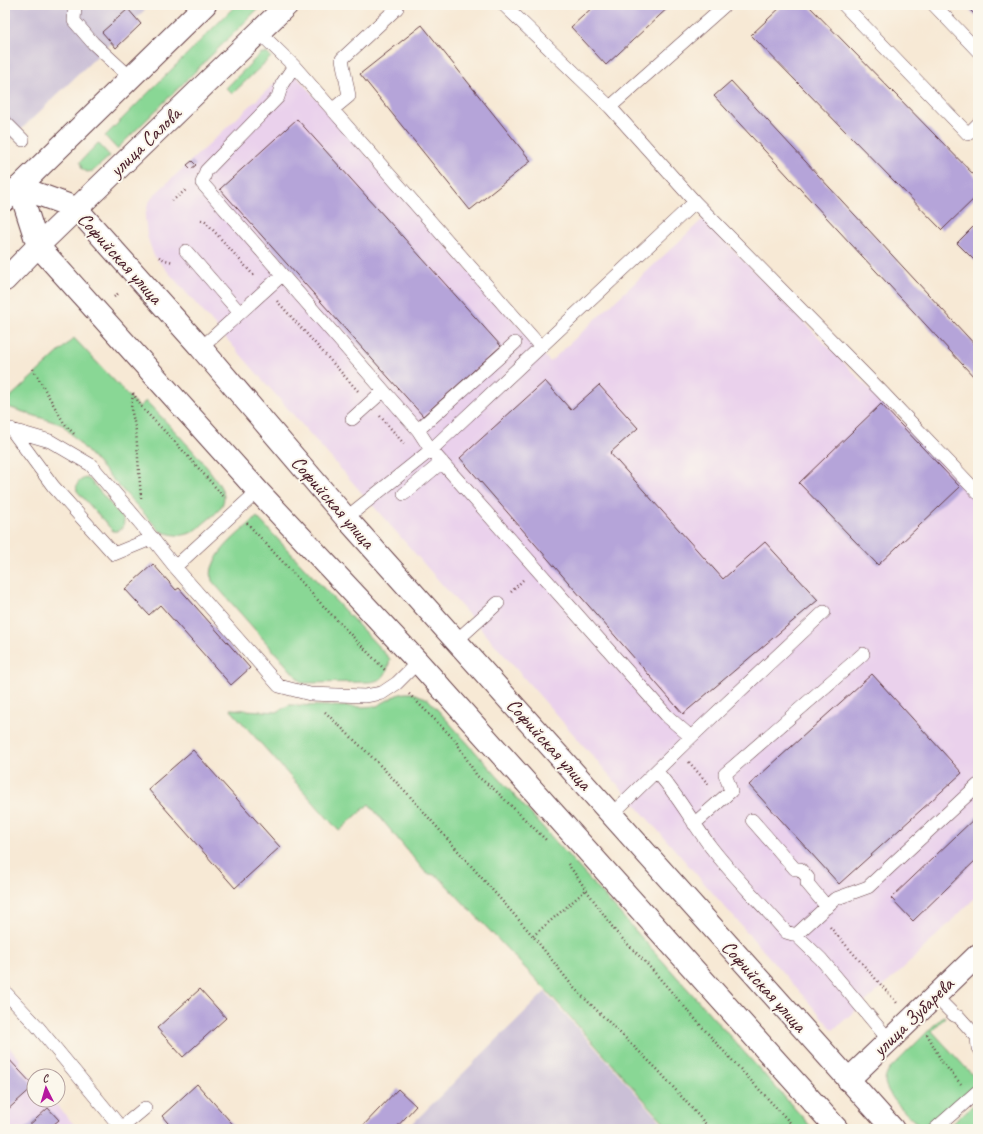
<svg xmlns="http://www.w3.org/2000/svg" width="983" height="1134" font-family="Caveat,sans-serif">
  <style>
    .built { fill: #ead1ec }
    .industrial { fill: #cabfd6 }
    .green { fill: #89d795; stroke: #6a7b60 }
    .building { fill: #b5a4d9 }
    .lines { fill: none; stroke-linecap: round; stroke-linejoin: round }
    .lane-casing { stroke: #643d44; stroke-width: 14 }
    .street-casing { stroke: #643d44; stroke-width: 24 }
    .secondary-casing { stroke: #643d44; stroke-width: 24 }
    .primary-casing { stroke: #643d44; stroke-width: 24 }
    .path { stroke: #643d44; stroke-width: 2.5; stroke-dasharray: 1 3; stroke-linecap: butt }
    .lane { stroke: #fff; stroke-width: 13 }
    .street { stroke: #fff; stroke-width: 22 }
    .secondary { stroke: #fff; stroke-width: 22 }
    .primary { stroke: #fff; stroke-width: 22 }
    .labels { text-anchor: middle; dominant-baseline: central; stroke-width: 4; stroke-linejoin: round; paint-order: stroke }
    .street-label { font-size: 20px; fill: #4a1f2b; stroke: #fbf7ec }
  </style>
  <rect width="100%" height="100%" fill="#fbf7ec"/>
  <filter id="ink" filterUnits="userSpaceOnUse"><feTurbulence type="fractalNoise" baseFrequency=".025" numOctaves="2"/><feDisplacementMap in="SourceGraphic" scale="8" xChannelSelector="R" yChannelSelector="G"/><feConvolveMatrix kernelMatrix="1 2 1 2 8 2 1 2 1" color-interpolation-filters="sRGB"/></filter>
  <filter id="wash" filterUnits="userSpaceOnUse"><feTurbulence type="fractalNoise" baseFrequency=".012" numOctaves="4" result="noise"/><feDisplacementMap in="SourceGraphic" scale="16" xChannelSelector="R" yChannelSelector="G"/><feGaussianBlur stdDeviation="0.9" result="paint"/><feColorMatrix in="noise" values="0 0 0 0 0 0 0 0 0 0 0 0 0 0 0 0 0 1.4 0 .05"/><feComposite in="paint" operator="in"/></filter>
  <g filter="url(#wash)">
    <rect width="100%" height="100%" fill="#f7e9d5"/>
    <path class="built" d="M290,69L550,362L703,219L978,500V895L895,976L833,1030L154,256L147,236L145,217L148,204L153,196Z
      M5,1043L19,1058L21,1066L34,1080V1100H52L78,1129H5Z"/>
    <path class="industrial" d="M5,5H150L5,145Z
      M545,992L668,1129H407Z"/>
    <path class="green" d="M236,5H262L117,149L105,136Z
      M261,53H267L271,57L232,94L226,88Z
      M98,143L110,156L93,171L87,172L82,169L80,162Z
      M74,338L139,407L146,401C161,417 225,480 224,497C224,509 212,516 204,523C190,537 179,538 160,531L63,425L5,406V402Z
      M86,478L90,480L124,520C124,527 121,532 113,531L77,491C75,484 79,480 86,478Z
      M257,517L390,659C387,673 385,680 370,682L302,683L212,581C211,577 211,572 212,568C219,547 241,532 257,517Z
      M404,693H413L428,699L813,1129H670L546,990L438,876L426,873L369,804L339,831L230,709L277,712L289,705L363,707L377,706L397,695Z
      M943,1016L945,1017L932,1031L976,1079V1083L974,1086L930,1123L921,1127C910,1118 887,1096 885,1082C885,1077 887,1074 889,1070Z
      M978,1101V1129H946Z"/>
    <g id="blocks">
      <path class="building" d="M595,5H671L606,65L571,27Z
        M783,5H808L978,179V195L942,230L751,35Z
        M965,5H978V18Z
        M128,9L141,24L116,48L102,32Z
        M422,25L531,161L470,210L360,74Z
        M731,81L978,348V376L975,378L714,96Z
        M297,119L501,346L423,416L220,189Z
        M192,161L196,165L191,169L187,165Z
        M978,222V264L957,243Z
        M545,381L571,410L599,385L638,428L610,453L723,579L765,542L818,600L683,714L460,458Z
        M881,404L960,487L878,565L799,483Z
        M153,564L176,590L179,588L250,668L231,685L160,605L149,615L125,589Z
        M872,674L962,773L839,884L749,785Z
        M193,750L280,847L235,888L148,789Z
        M978,815V858L913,921L891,898Z
        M200,989L226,1018L183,1057L157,1028Z
        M5,1055L34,1086L5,1112Z
        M197,1084L237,1129H173L162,1116Z
        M398,1089L416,1106L395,1129H360Z
        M48,1108L59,1120L48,1129H25Z"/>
    </g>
  </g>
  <g filter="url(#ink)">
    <use href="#blocks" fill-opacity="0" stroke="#643d44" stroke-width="1"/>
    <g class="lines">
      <defs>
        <path id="lane" d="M75,5L74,21L93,43L131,78
          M504,5L610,107L725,5
          M844,5L968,134L978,124
          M934,5L978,51
          M259,32L294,66L540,346
          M294,66L282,84L278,97L206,171L202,183L418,430L515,343
          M610,107L695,202L882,392L978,493
          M332,110L349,96L342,59L397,8
          M5,122L23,140
          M186,251L240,313
          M201,348L282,275
          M352,419L383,391
          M5,428L50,441L91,465L141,524L175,567L279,686L310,694L365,696L382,693L397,683L418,662
          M11,429L53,486L114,554L153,538
          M418,430L431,450L668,717L691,737
          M404,494L442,462
          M346,518L431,450L695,202
          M175,567L258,491
          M456,641L498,603
          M657,772C677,794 692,822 710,846C733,876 761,903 786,932L796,935L821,959L889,1040
          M612,814L691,737L824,612
          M752,820L795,869H800L808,878L807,883L827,907
          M694,824L731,791L725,774L863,654
          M796,935L835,899L868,887L978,785
          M5,992L37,1026L122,1129
          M935,996L954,1015L959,1017L977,1037L978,1048
          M121,1128L145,1108
          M935,1129L978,1091"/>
        <path id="street" d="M848,1080L978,955"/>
        <path id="secondary" d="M205,5L19,187L38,246L287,5"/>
        <path id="primary" d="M5,200L19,187L76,208L201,348L346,518L893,1129
          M5,280L38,246L258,491L418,662L837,1129"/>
      </defs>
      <use href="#lane" class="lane-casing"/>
      <use href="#street" class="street-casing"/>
      <use href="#secondary" class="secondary-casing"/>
      <use href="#primary" class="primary-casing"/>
      <path class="path" d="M172,201L187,189
        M201,220L205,221L255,277
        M159,257L165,260L173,262
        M114,297L120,292
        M277,301L358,391
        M33,369L64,423L74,434
        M133,393L142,408L176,443L225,498
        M133,394L131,408L136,431L141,498
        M380,416L405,445
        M247,523L327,610L386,671
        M511,592L523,580
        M409,694L455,740L477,776L495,790L546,840
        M325,712L373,758L407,793L533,936L574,988L658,1070L710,1129
        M689,762L709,785
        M568,864L616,932L647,964L718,1045L796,1129
        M830,927L897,1003
        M533,936L586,890
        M927,1034L942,1062L961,1084"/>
      <use href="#lane" class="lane"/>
      <use href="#street" class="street"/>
      <use href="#secondary" class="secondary"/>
      <use href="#primary" class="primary"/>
    </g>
  </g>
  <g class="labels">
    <g class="street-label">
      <text transform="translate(145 142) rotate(-44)">улица Салова</text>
      <text transform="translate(120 258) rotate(48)">Софийская улица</text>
      <text transform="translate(333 502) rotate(49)">Софийская улица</text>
      <text transform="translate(549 744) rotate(48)">Софийская улица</text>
      <text transform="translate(764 986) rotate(48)">Софийская улица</text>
      <text transform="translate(913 1017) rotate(-44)">улица Зубарева</text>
    </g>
  </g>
  <rect width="983" height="1134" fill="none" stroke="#fbf7ec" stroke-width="20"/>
  <g transform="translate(46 1088) rotate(355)"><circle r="19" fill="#fbf7ec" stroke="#b4a19f"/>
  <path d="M0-3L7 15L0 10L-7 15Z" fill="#b5179e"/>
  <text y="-6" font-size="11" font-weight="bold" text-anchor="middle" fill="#4a1f2b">С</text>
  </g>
</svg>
